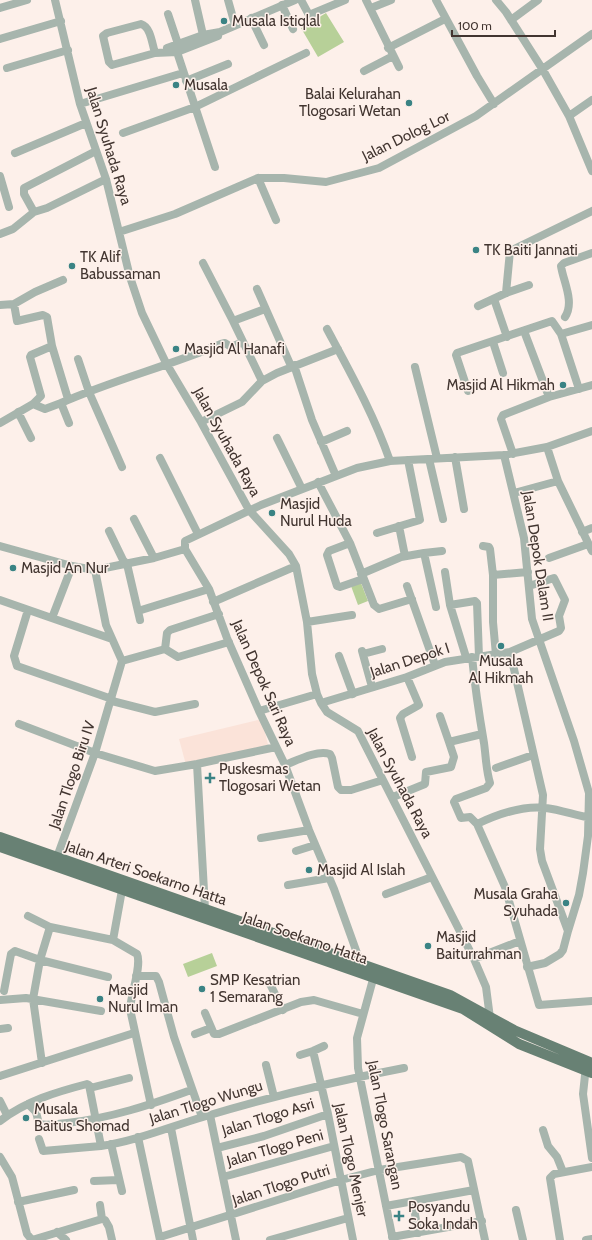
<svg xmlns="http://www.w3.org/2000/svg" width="592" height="1240" font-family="Cabin,sans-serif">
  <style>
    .built { fill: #fbe3d9 }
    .green { fill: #b7d098 }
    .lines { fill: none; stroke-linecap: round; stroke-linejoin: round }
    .minor { stroke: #a7b5ad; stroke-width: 8 }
    .major { stroke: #688174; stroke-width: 10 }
    .poi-dot { fill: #3a8384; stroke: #fdf0ea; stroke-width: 1.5 }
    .labels { text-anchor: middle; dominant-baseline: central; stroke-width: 3; stroke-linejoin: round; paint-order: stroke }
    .poi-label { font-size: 15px; fill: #423530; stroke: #fdf0ea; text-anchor: start }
    .street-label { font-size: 15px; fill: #423530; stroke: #fdf0ea }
  </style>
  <rect width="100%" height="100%" fill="#fdf0ea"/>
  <path class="built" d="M262,719L268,745L186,765L179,739Z"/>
  <path class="green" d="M326,13L344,42L318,57L301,28Z
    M361,583L368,601L358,605L351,586Z
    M212,953L217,966L188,977L183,964Z"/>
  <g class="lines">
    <path class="minor" d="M55,0L80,104L106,179L130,277L142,313L166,363L201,422L249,510L289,554L296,566L307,622L312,674L317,694L321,703L327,712L358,731L474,959L486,987L490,1018
      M195,0L203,35
      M228,0L235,25
      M301,0L309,15L345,0
      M366,0L399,67
      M436,0L477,76L494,104
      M496,0L506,12L543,70L569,116L592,171
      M282,5L293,29
      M0,8L27,0
      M371,8L391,0
      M168,14L178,44
      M251,18L264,45
      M511,20L538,0
      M0,39L61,21
      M167,48L203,35L220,32L295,0
      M388,48L445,19
      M177,52L218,36
      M155,53C152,44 151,27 141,24L107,33L103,36L109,62L112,65L155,53L177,52L215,167
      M7,68L68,50
      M364,71L393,56
      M186,81L228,64
      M80,104L183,73
      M569,116L592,100
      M123,133L195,107L306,53
      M15,153L86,123
      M0,176L9,207
      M258,178L276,220
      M34,212L24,194V188L96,151
      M119,232L175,214L258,178H284L326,182L379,168L476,116L592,34
      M0,234L13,229L34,212L47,208L106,179
      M203,263L233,321
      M257,289L291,366
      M506,293L510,251L592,211
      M494,299L507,337
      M14,304L17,321L43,315L47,317L52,346L68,399
      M0,305L14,304L35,292L63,280
      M478,306L506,293L529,285
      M565,317C575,302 563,281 561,266L564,263L592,253
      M327,329C350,372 374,415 390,461
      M524,331L549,397
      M561,334L592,325
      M493,342L503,373
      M78,359L89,392L122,467
      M294,365L312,420L336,476
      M415,367L437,458
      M262,381L233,321L265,309
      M468,391L456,355L457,353L552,321L561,334L579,389
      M33,404L45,409L61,403
      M18,412L31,438
      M201,422L242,402L262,381L277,373L338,349
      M0,423L33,404L41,396L30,357L31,355L52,346
      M69,423L61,403C113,380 169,366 221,344L225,343L231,347L243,342
      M277,438L302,489
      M321,442L347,431
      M547,447L558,481L592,551
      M513,454L501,419L503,415L549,397L592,385
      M504,455L524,538L532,619L574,741L589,793L588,836L583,873L579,895L568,931
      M455,457L464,509
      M160,458L198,534
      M429,459L443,519
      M318,482L350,543L374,605L379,609L412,599
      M514,493L558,481
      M134,519L154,558
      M399,526L405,556
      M109,531L123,560L127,564
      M582,532L592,528
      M377,533L420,520L408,460
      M350,543L329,551L327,555L337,586L340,587L363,579
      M0,546L72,566L95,570L154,558L185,549
      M483,546L489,547L490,549L493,575
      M424,553L442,551
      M549,558L588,544
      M127,564L140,620
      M445,572L450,605L466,657
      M361,574L401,557L424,553L436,607
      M407,586L435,665
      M0,600L112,639
      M213,602L296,566
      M450,605L475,601L477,603L479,657
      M28,610L14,656L17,666L112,699
      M138,611L209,589
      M52,618L72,566
      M307,622L352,615
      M165,649L167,633L170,630L219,614
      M362,651L372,687
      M510,652L543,795L540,849L542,861L568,931L563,950L560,954L545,963L527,967
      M363,654L382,649
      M496,655L493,622V575L528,572
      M339,656L353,694
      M472,657C475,687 479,714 484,743C486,757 486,770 490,783L486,788L456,799L454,802L461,818L470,817L477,824
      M122,661L165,649L178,657L229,642
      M407,677L419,705L403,714L400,718L412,757
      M112,701L155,712L195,704
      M321,703L407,677L445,662L510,652L559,631L561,628L559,616L565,600L554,578L529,586
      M259,711L317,694
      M440,716L449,742
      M19,724L95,753L155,771L197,764L276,747
      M197,764L205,909
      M285,765C298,760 316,750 330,754L332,758L338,787L341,790H351L383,780
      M496,768L533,755
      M393,797L425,784L426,772L451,767L454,757L449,742L482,734
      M592,818C577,816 562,810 546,808C523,805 498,814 477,824L505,887L539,1005L592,1001
      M261,838L309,830
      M296,851L315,845
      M57,857L95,753L122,661L106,625L95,570
      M288,885L329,878
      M386,894L432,877
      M28,916L50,927L113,940L137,954C142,965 131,994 130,1009L151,1105
      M113,940L122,890
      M474,959L520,941
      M362,967L334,889L309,830L285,765L259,711L227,638L209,589L185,549V541L261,505L357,468L390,461L504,455L547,447L592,431
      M375,972L357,1038L358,1068L393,1240
      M136,976H156L159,982L174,1037L202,1117
      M270,984L283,1010
      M4,991L11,954L15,951L40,960L108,977
      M0,1000L26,998L101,1011
      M205,1013L214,1034H219L301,1002L314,1000L363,1014
      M0,1029L8,1028
      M195,1034L211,1028
      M313,1051L328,1114L353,1240
      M300,1055L313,1051L324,1046
      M42,1063L33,999L40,960L50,927
      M266,1065L274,1097
      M586,1066L583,1094L592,1158
      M0,1076L134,1033
      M90,1088L129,1078
      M0,1101L7,1115
      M28,1104L36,1112L39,1124C47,1126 58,1124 67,1123C111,1118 150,1105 191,1090
      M210,1115L236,1240
      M0,1121C26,1101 56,1092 87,1084L89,1085L101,1146C136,1141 169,1127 203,1117C269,1097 336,1081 404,1068
      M171,1128L193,1240
      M543,1130L548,1146L557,1157L563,1172
      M138,1137L160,1240
      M39,1139L43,1151L101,1146
      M111,1144L122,1191
      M217,1148L264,1136L328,1114
      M0,1157L12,1177L27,1234L32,1240
      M223,1177L334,1146
      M94,1181L118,1180
      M413,1201L418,1233
      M18,1202L74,1190
      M100,1205L102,1219
      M386,1206L474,1190
      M516,1210L523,1240
      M57,1232L66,1240
      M160,1237L341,1180L379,1170L461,1157L468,1161L485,1240
      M392,1237L482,1221
      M32,1240L102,1219L105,1220L109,1227L112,1240
      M270,1240L348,1218
      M560,1240L550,1178L554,1174L592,1167
      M586,1240L592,1239"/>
    <path class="major" d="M0,837L450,995L514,1030L592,1063
      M0,847L463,1009L519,1044L592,1073"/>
  </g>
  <g class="poi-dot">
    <circle cx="224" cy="21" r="4"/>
    <circle cx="176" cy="85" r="4"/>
    <circle cx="409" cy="103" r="4"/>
    <circle cx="476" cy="250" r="4"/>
    <circle cx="72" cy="266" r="4"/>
    <circle cx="176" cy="349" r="4"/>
    <circle cx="563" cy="385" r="4"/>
    <circle cx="272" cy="513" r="4"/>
    <circle cx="13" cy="568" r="4"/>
    <circle cx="501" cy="646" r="4"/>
    <path d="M208 772h4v4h4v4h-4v4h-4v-4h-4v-4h4z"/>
    <circle cx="309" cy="870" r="4"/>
    <circle cx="566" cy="903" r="4"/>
    <circle cx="428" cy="946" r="4"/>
    <circle cx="202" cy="989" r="4"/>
    <circle cx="100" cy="999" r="4"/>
    <circle cx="26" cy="1118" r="4"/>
    <path d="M397 1210h4v4h4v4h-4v4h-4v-4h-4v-4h4z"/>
  </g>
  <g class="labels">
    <g class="poi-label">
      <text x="232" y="21">Musala Istiqlal</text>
      <text x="184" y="85">Musala</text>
      <text x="401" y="94" text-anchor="end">Balai Kelurahan<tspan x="401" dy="17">Tlogosari Wetan</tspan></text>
      <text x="484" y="250">TK Baiti Jannati</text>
      <text x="80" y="257">TK Alif<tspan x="80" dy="17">Babussaman</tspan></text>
      <text x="184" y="349">Masjid Al Hanafi</text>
      <text x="555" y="385" text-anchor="end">Masjid Al Hikmah</text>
      <text x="280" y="504">Masjid<tspan x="280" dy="17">Nurul Huda</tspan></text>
      <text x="21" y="568">Masjid An Nur</text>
      <text x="501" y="661" text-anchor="middle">Musala<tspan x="501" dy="17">Al Hikmah</tspan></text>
      <text x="219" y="769">Puskesmas<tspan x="219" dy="17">Tlogosari Wetan</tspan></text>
      <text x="317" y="870">Masjid Al Islah</text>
      <text x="558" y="894" text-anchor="end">Musala Graha<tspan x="558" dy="17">Syuhada</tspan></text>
      <text x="436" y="937">Masjid<tspan x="436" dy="17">Baiturrahman</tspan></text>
      <text x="210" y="980">SMP Kesatrian<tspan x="210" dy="17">1 Semarang</tspan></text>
      <text x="108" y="990">Masjid<tspan x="108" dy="17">Nurul Iman</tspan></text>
      <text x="34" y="1109">Musala<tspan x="34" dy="17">Baitus Shomad</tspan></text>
      <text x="408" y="1207">Posyandu<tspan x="408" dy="17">Soka Indah</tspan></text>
    </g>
    <g class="street-label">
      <text transform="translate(406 136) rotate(-26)">Jalan Dolog Lor</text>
      <text transform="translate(109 146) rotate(73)">Jalan Syuhada Raya</text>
      <text transform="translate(227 442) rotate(61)">Jalan Syuhada Raya</text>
      <text transform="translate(538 556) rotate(81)">Jalan Depok Dalam II</text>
      <text transform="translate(410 660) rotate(-18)">Jalan Depok I</text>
      <text transform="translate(264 683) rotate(66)">Jalan Depok Sari Raya</text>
      <text transform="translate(72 775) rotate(-71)">Jalan Tlogo Biru IV</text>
      <text transform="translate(400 783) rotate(62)">Jalan Syuhada Raya</text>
      <text transform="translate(146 873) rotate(19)">Jalan Arteri Soekarno Hatta</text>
      <text transform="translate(305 938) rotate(19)">Jalan Soekarno Hatta</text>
      <text transform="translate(206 1102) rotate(-17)">Jalan Tlogo Wungu</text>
      <text transform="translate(268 1117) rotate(-17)">Jalan Tlogo Asri</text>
      <text transform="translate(385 1125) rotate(79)">Jalan Tlogo Sarangan</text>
      <text transform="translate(275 1148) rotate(-16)">Jalan Tlogo Peni</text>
      <text transform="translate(351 1160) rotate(78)">Jalan Tlogo Menjer</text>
      <text transform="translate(281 1185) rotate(-18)">Jalan Tlogo Putri</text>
    </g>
  </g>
  <path d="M452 30v6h103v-6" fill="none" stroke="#423530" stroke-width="2"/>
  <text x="458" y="30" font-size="12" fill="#423530" stroke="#fdf0ea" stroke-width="3" paint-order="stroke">100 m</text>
</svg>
